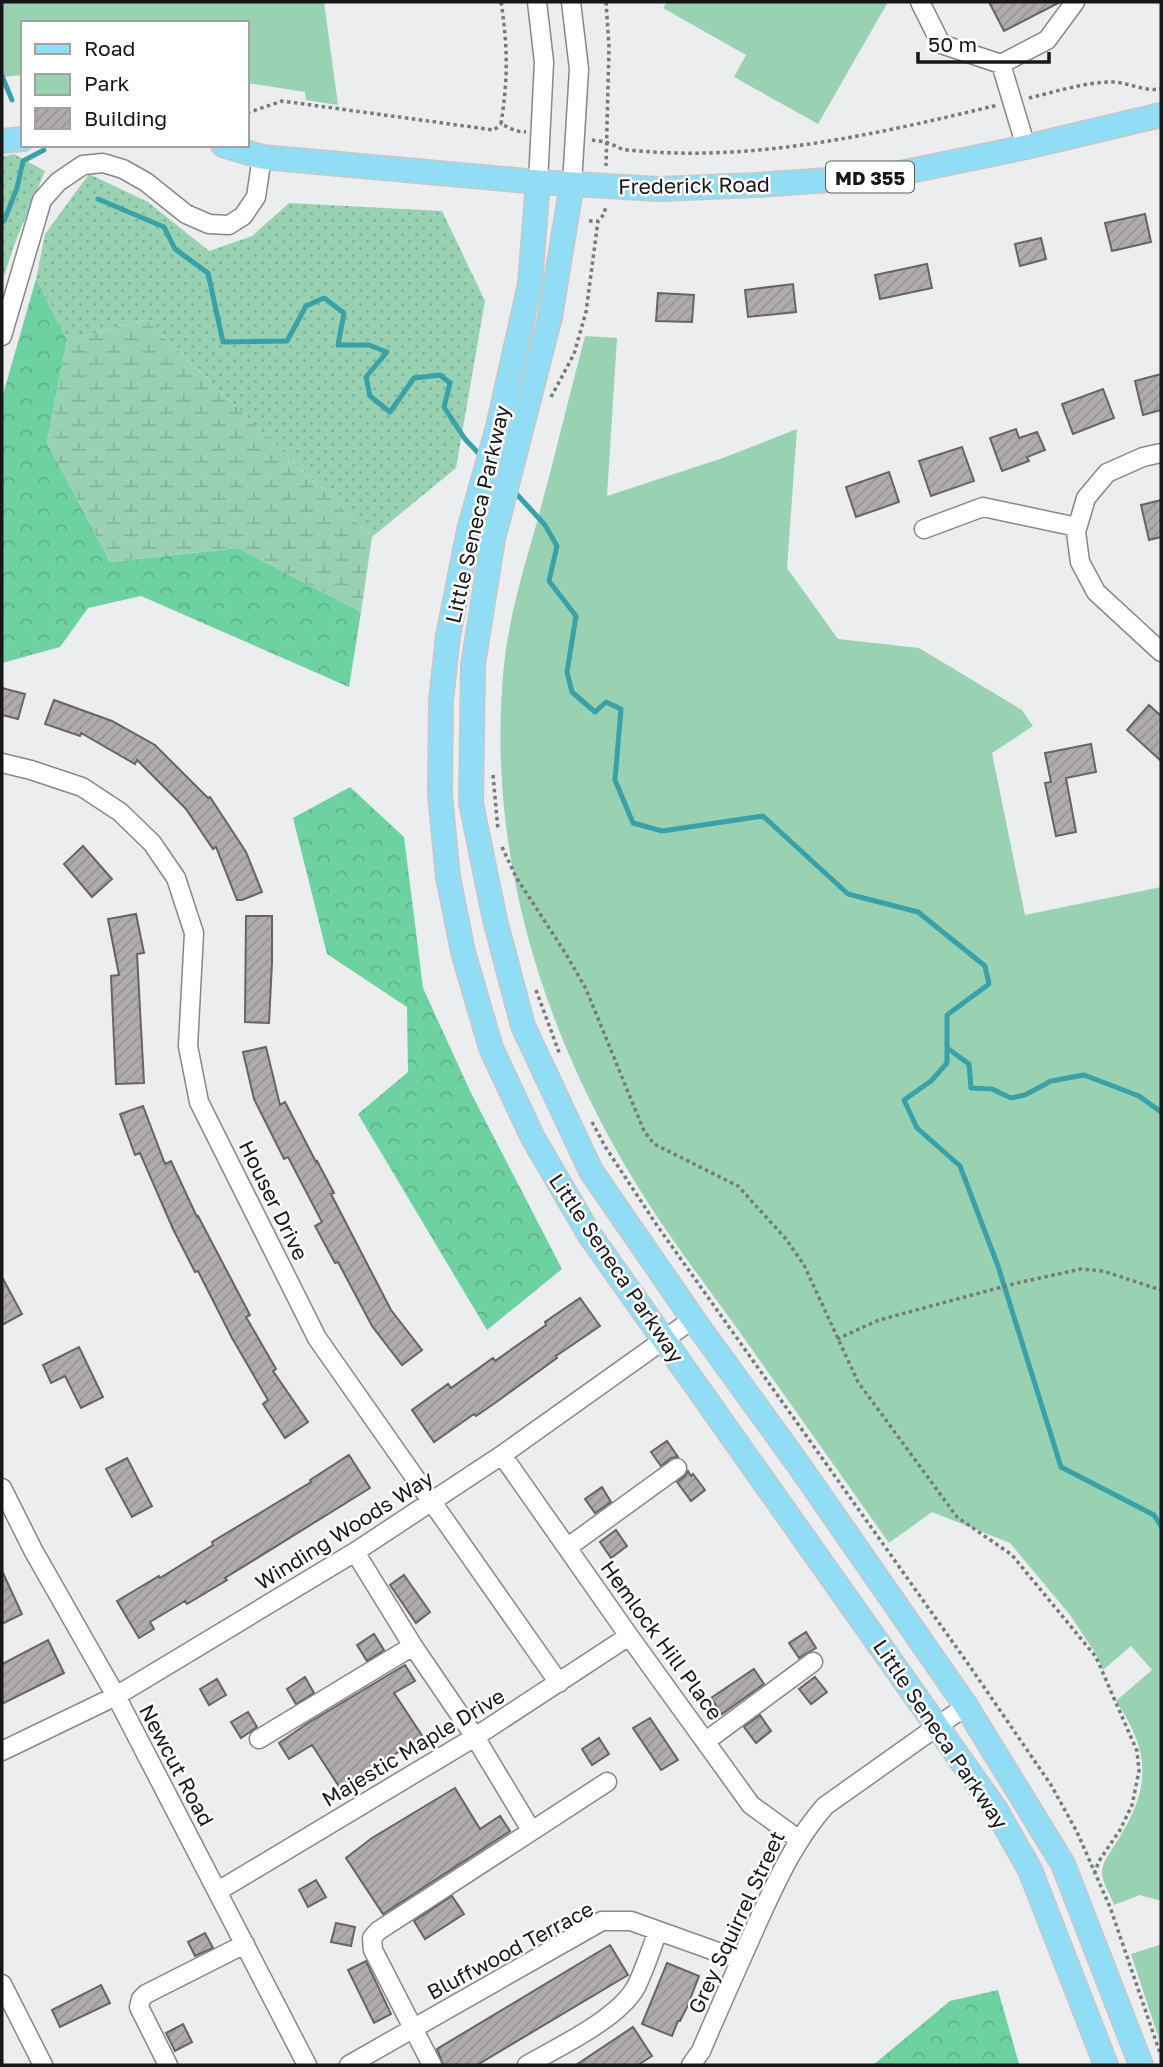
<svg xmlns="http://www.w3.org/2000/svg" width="1163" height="2067" font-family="'Golos Text',sans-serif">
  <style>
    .grass { fill: url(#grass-dots) }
    .forest { fill: url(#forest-crowns) }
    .wetland { fill: url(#wetland-marsh) }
    .park { fill: #99d2b3 }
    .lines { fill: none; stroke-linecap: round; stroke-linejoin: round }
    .stream { stroke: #38a2a8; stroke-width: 5 }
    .building { fill: url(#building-hatch); stroke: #676463; stroke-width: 2 }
    .minor-casing { stroke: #86888a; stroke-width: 21 }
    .major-casing { stroke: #c7c7c8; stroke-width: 26 }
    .path { stroke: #78797a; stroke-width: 3.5; stroke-dasharray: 3.5 3.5; stroke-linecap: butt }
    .minor { stroke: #fff; stroke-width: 18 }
    .major { stroke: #91ddf5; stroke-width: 23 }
    .labels { text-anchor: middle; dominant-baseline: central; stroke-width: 5; stroke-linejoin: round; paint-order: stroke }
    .shield { fill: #fff; stroke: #5d5d5d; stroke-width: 2 }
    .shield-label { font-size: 19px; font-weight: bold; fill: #171718 }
    .street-label { font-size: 21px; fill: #171718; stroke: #fff }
  </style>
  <defs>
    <pattern id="grass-dots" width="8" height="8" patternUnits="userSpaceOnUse" patternTransform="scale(1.75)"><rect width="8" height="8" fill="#99d2b3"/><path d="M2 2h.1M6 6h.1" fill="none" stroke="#83b499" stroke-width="1.8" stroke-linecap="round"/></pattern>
    <pattern id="forest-crowns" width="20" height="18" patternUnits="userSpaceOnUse" patternTransform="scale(1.75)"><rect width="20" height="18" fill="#6ed1a1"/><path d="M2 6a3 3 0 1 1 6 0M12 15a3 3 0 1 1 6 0" fill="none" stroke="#5fb38a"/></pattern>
    <pattern id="wetland-marsh" width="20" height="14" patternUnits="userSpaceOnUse" patternTransform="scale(1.75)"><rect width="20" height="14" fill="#99d2b3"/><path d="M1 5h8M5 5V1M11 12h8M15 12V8" fill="none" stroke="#83b499"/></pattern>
    <pattern id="building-hatch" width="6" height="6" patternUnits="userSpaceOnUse" patternTransform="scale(1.75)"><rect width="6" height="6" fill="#afacab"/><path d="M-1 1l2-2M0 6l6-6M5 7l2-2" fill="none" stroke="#969392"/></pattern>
  </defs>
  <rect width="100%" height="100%" fill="#ebedef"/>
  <path class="grass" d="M14,154L45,171L15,243L2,282V157Z
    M89,174L148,202L209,251L252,236L289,203L442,211L485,301L456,468L372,537L146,320L67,340L36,279L45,234Z"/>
  <path class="forest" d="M36,279L67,340L47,442L110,562L238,548L361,612L349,687L141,596L88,608L60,647L2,663V398Z
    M350,787L404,837L423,988L471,1093L562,1269L487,1330L358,1114L408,1072L407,1007L327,954L293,818Z
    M998,1990L1019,2064L1017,2065H873L950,2001Z"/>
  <path class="wetland" d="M146,320L372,537L361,612L238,548L110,562L47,442L67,340Z"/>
  <path class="park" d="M2,2H324L338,105L306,100L305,92L247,83V23H23V75L2,77Z
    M667,2H888L818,124L734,77L746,55L663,8Z
    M585,336L617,338L607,496L723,458L797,429L787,568L838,639L919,648L1022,710L1033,726L992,753L1025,915L1161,887V1901L1140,1895L1114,1905C1111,1896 1103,1884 1102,1874C1101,1863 1112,1850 1118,1840C1151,1787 1151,1753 1116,1701L1152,1670L1131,1646L1103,1670L1096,1654L1070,1615L1010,1543L932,1512L889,1543C839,1472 789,1402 739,1331C700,1277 659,1224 626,1167C537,1016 486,841 504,665C509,618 522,574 535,529C553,465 568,400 585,336Z
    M1161,1942V2045L1131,1954L1159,1945Z"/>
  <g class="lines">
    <path class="stream" d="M2,76L12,100
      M98,199L164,227L175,249L208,273L223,342L287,341L306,306L324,298L344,313L338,345H369L387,352L366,377L370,396L390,412L414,378L440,375L450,383L444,407L465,439L484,459
      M2,221H4L17,188L23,161L44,150
      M512,489L545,525L557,546L549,581L576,616L567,672L572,692L595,712L606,702L621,709L615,780L633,823L662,831L763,816L848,894L918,912L985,966L989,984L947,1015V1063L931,1081L904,1100L917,1128L960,1166L998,1266L1061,1467L1154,1515L1161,1526
      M947,1048L969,1064L971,1088L992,1089L1011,1098L1025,1095L1051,1081L1084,1075L1139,1096L1161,1112"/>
  </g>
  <path class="building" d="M989,2H1060L1004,31Z
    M1145,214L1151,242L1112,251L1105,223Z
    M1041,238L1046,259L1020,266L1015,244Z
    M927,264L932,288L880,299L875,275Z
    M793,284L796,312L748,317L745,290Z
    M658,293L694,295L692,322L656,321Z
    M1161,374V410L1143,415L1135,381Z
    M1103,389L1114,418L1073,434L1062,404Z
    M1016,429L1019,438L1037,432L1045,450L1027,457L1029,461L1002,471L990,438Z
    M962,447L974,481L931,496L919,461Z
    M889,472L899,502L856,517L846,487Z
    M1161,500V537L1149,540L1141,505Z
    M2,688L25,694L18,719L2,715Z
    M54,700L112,721L155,745L208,798L210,797L246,852L262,892L242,900H237L216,847L213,849L186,809L137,760L135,764L81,733L80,736L45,724Z
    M1149,705L1161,716V761L1127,730Z
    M1091,744L1096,772L1066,778L1076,832L1056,836L1045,783L1051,782L1045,753Z
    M83,846L112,879L92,897L64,864Z
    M136,914L144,953L137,954L144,1083L116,1084L111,976L119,975L108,919Z
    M246,916H272V962L269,1023L245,1022Z
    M266,1047L280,1105L285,1102L316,1162L317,1161L334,1193L331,1194L391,1310L422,1350L402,1365L372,1326L338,1262L335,1263L315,1226L322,1222L288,1157L284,1159L254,1099L243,1052Z
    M143,1106L165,1164L171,1161L197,1217L198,1216L250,1315L246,1317L276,1369L273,1371L308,1422L285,1438L263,1404L268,1400L232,1338L198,1271L195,1272L173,1229L140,1153L135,1155L120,1114Z
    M2,1277L22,1314L2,1325Z
    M580,1298L600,1326L556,1356L557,1358L495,1403L476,1416L474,1414L434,1442L412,1410L448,1384L451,1388L493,1358L495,1361L546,1325L545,1322Z
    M79,1347L103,1397L81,1408L65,1376L51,1383L43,1365Z
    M667,1441L678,1457L671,1458L661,1466L651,1452Z
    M349,1455L370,1488L225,1578L227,1580L187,1604L185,1601L150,1622L154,1629L139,1638L117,1601L159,1576L160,1578L213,1545L212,1542L311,1482L310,1480Z
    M127,1458L152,1506L132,1517L106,1469Z
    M688,1471L691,1476L693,1474L705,1490L691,1501L677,1482L684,1477Z
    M602,1487L611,1502L595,1513L585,1499Z
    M616,1530L627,1546L611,1558L600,1542Z
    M2,1571L22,1614L2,1624Z
    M404,1575L430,1612L416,1623L390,1585Z
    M806,1632L816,1648L799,1658L789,1643Z
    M374,1634L384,1650L367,1661L357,1645Z
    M48,1640L64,1673L2,1704V1664Z
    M405,1665L415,1681L394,1693L423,1737L340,1788L312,1745L289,1759L279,1743L308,1723Z
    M754,1669L764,1684L722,1714L711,1698Z
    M305,1677L314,1693L296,1704L287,1689Z
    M815,1677L827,1692L811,1704L799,1689Z
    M217,1679L226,1695L209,1705L200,1689Z
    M248,1712L257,1727L241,1738L231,1722Z
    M760,1715L771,1731L756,1743L744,1727Z
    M650,1718L678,1760L661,1770L633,1728Z
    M599,1738L609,1754L592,1765L582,1749Z
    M455,1788L480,1829L500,1816L510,1831L383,1914L346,1858L372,1838Z
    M316,1880L326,1897L308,1907L299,1890Z
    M452,1896L464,1914L425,1939L414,1921Z
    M336,1923L355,1927L351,1946L331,1942Z
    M205,1933L213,1948L195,1956L188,1942Z
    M610,1945L628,1975L477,2065H443L437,2049Z
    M366,1961L391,2014L374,2023L348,1970Z
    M667,1963L699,1976L687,2007L680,2021H678L672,2036L642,2024Z
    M101,1985L110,2003L60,2027L52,2010Z
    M183,2024L192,2042L175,2051L166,2033Z
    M633,2027L652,2056L638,2065H576Z"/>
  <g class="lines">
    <defs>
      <path id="minor" d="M537,2L544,62L538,182
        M571,2L579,69L572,184
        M920,2L941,44L1001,64L1026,147
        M1001,64L1047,40L1075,2
        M2,336L42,200L58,182L83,165L103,163L123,169L146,182L186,214L209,224L229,225L243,216L256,197L262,157
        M1161,453L1143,457L1107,473L1086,498L1076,532L1080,562L1096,592L1161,652
        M924,529L983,507L1077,527
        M2,763L31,770L82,787L120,812L152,843L176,878L194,933L188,1046L199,1102L317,1338L559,1683
        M502,1455L629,1636L751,1805L798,1839
        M2,1488L33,1550L116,1696L307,2065
        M568,1547L677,1468
        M355,1552L413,1646L475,1737L531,1830
        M259,1739L413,1646
        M706,1741L813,1662
        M2,1751L116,1696L355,1552L502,1455L693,1319
        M218,1891L475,1737L629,1636
        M2,1984L43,2065
        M168,2065L139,2007L141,1999L146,1994L245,1944
        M349,2065L602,1921H631L740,1960
        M432,2065L373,1950L372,1938L378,1931L607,1782
        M527,2065C560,2046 618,2019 636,1987C645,1969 651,1949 658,1931
        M691,2065L701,2051C720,2006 740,1962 760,1917C778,1878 796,1839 825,1806L966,1706"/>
      <path id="major" d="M2,141L23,139
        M223,145L262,157L538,182L659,189L757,185L886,176L1026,147L1161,115
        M538,182L530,284L498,427L469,530L448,636L441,701L440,795L448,877L463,952L491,1048L533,1138L589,1234L996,1810L1030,1870L1106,2065
        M572,184L550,317L493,539L473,665L471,803L495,920L523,1026L591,1171L693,1319L798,1464L966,1706L1063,1864L1141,2065"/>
    </defs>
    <use href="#minor" class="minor-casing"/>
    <use href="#major" class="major-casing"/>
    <path class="path" d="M501,2C508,47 508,79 501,124L516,131L526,132
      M606,2L609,47L606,166
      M1029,98C1055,92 1085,82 1112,82C1128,82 1144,92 1161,89
      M247,113L282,101L494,130L501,124
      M592,140C597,141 603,141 608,143C615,145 620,150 628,150C753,163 877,134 998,105
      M589,221H598
      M551,397L574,354L586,312L598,221L605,213V206
      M493,775L498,830
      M502,847L516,877L566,954L586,989L644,1131L654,1144L738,1186L786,1239L804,1265L858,1382L957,1517L1012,1555L1096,1657L1137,1751L1139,1771L1132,1805L1120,1830L1099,1861L1095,1872
      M536,990L560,1055
      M592,1122L606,1148L656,1224L971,1668L1051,1785L1077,1832L1110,1907L1161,2056
      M837,1339L879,1320L1017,1283L1081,1269L1103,1271L1161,1290"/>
    <use href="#minor" class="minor"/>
    <use href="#major" class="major"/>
  </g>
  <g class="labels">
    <rect class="shield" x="826" y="161.5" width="88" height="31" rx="5"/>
    <g class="shield-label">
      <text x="870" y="177">MD 355</text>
    </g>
    <g class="street-label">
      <text transform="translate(694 185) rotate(-1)">Frederick Road</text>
      <text transform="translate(477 514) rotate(-77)">Little Seneca Parkway</text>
      <text transform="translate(274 1200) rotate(64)">Houser Drive</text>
      <text transform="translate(617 1268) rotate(56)">Little Seneca Parkway</text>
      <text transform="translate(344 1530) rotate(-32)">Winding Woods Way</text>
      <text transform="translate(662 1640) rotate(54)">Hemlock Hill Place</text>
      <text transform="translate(941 1734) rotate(56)">Little Seneca Parkway</text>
      <text transform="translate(413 1747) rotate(-31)">Majestic Maple Drive</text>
      <text transform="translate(177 1765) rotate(62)">Newcut Road</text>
      <text transform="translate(736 1922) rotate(-65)">Grey Squirrel Street</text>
      <text transform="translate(510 1950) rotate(-28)">Bluffwood Terrace</text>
    </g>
  </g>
  <rect width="1163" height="2067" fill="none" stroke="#171718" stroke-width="7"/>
  <rect x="21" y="21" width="228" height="126" fill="#ffffff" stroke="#a2a2a3" stroke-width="2"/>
  <rect x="35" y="44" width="35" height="10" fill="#91ddf5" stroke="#a2a2a3" stroke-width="2"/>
  <text x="84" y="56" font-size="21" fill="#171718">Road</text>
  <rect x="35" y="74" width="35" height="21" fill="#99d2b3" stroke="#a2a2a3" stroke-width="2"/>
  <text x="84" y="91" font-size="21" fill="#171718">Park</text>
  <rect x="35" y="108" width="35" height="21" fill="url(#building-hatch)" stroke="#a2a2a3" stroke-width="2"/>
  <text x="84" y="126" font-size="21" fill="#171718">Building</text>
  <path d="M918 52v10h131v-10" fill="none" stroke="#171718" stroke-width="3.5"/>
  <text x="928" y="52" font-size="21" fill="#171718" stroke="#ffffff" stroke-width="5" paint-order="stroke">50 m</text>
</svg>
